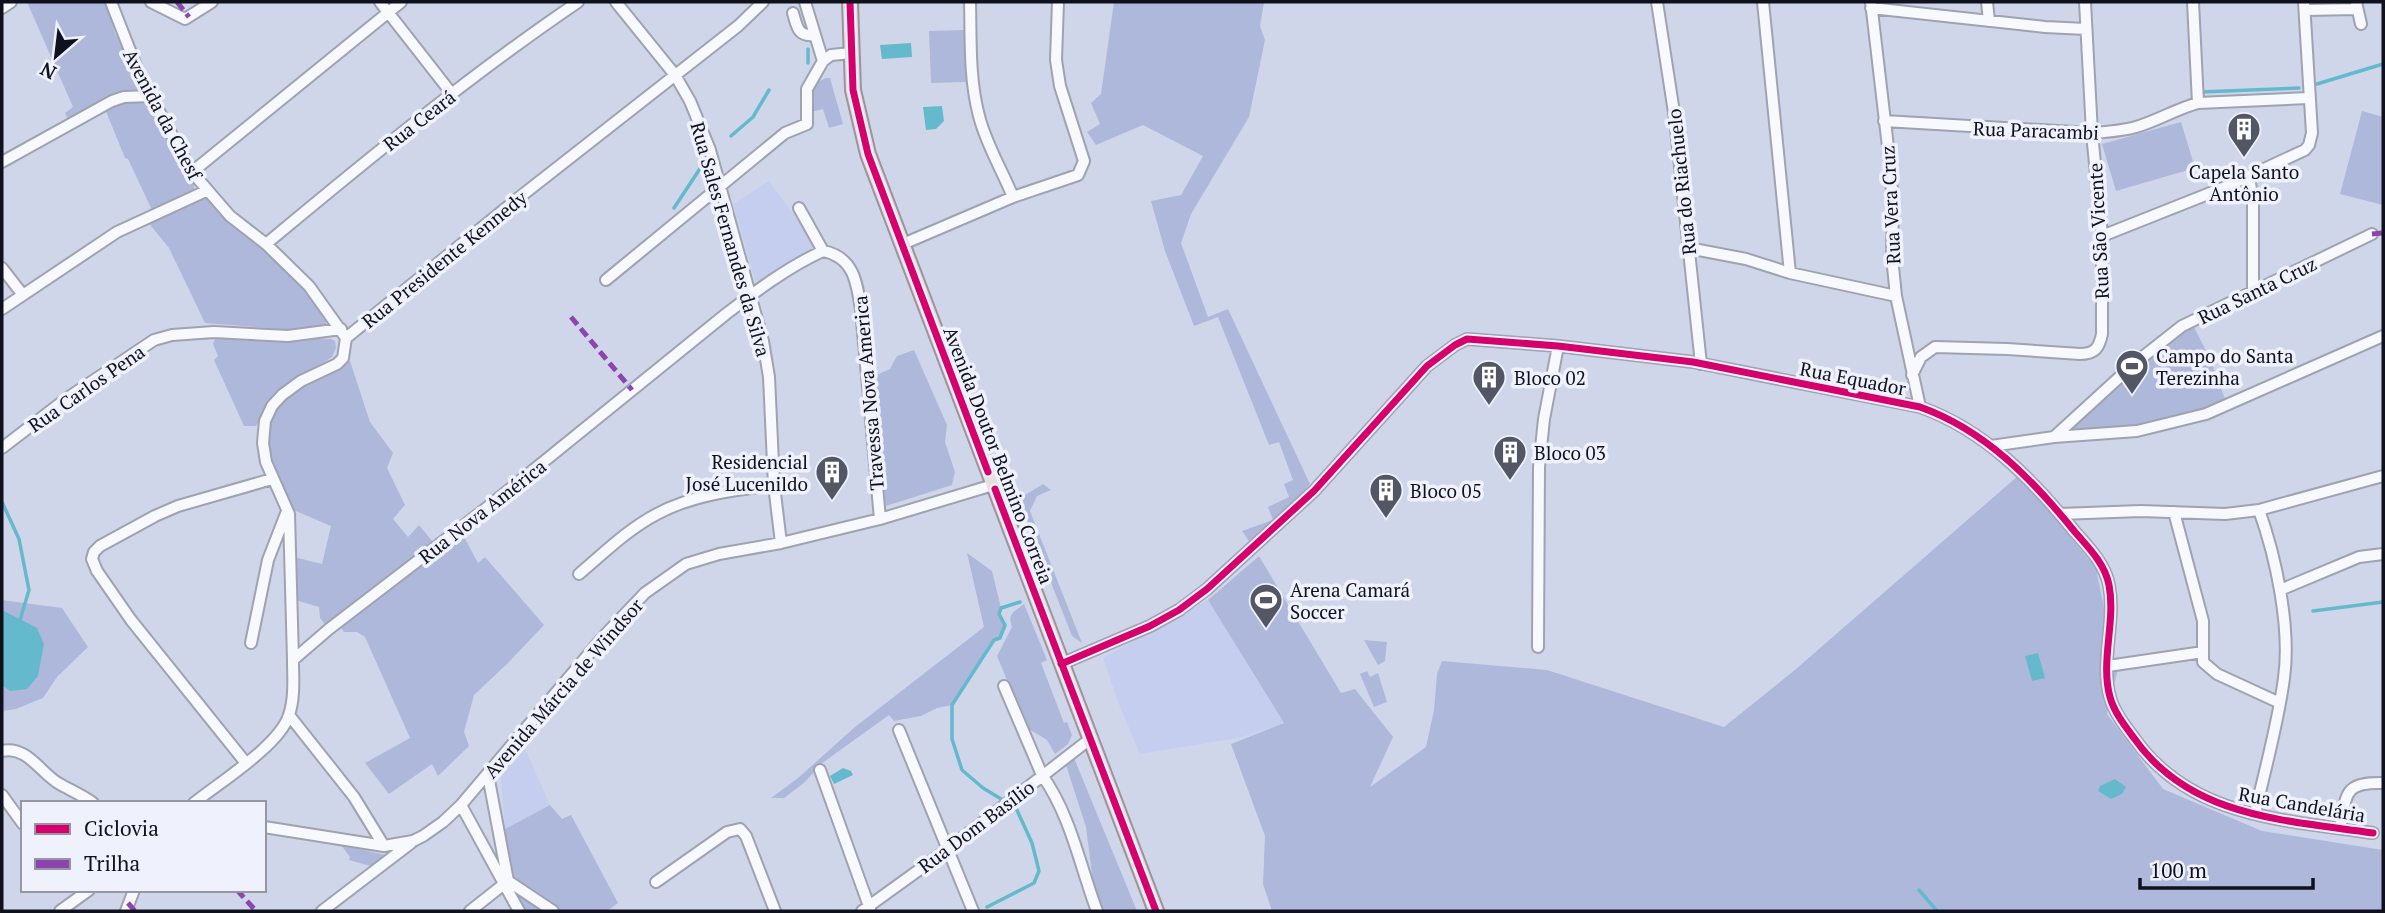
<svg xmlns="http://www.w3.org/2000/svg" width="2385" height="913" font-family="'PT Serif',serif">
  <style>
    .built { fill: #c5ceef }
    .green { fill: #aeb8da }
    .water { fill: #65b9cd }
    .lines { fill: none; stroke-linecap: round; stroke-linejoin: round }
    .stream { stroke: #65b9cd; stroke-width: 3.5 }
    .minor-casing { stroke: #9ea2b1; stroke-width: 14 }
    .major-casing { stroke: #9d939a; stroke-width: 18 }
    .minor { stroke: #f8f9fc; stroke-width: 10 }
    .major { stroke: #e6dfe1; stroke-width: 14 }
    .quiet { stroke: #8e44ad; stroke-width: 5; stroke-dasharray: 10 5; stroke-linecap: butt }
    .cycleway-casing { stroke: #eff2fd; stroke-width: 11 }
    .cycleway { stroke: #d6006c; stroke-width: 7 }
    .labels { text-anchor: middle; dominant-baseline: central; stroke-width: 7; stroke-linejoin: round; paint-order: stroke }
    .street-label { font-size: 19px; fill: #0f121e; stroke: #eff2fd }
    .poi-label { font-size: 19px; fill: #0f121e; stroke: #eff2fd; text-anchor: start }
  </style>
  <rect width="100%" height="100%" fill="#d0d6ea"/>
  <path class="built" d="M769,181L818,248L756,284L733,204Z
    M1208,600L1284,723L1239,738L1140,754L1118,702L1103,658Z
    M523,744L550,805L505,829L500,770Z"/>
  <path class="green" d="M27,2H106L115,33L140,86L139,90L96,103L68,120L65,113L73,107Z
    M1114,2H1264L1260,26L1265,40L1249,117L1191,214L1181,243L1208,317L1228,309L1310,484L1298,499L1249,541L1242,531L1273,520L1268,507L1289,497L1284,484L1293,480L1279,442L1269,445L1218,317L1194,326L1165,251L1151,201L1181,195L1203,156L1143,125L1096,145L1087,132L1100,124L1091,103L1101,94Z
    M964,30L966,82L931,83L929,31Z
    M826,78H830L843,124L829,128L823,109L811,112C810,96 809,85 826,78Z
    M142,100L146,103L194,183V191L183,200L152,210L128,159L125,158L105,109L119,102Z
    M2362,111L2383,117V205L2340,194Z
    M2181,122L2195,168L2116,191L2102,144Z
    M203,195L257,239L303,287L326,319V324L321,328L306,331L205,323L169,248L147,221Z
    M2194,327L2210,359L2225,399C2189,419 2113,438 2073,428L2171,338Z
    M221,335L331,339L335,341L336,348L332,357L284,389L272,401L256,426H244L214,360L218,356L213,344L215,339Z
    M914,350L947,425L945,442L955,472L952,485L886,506L870,378L890,369L897,356Z
    M350,361L370,422L393,453L387,468L405,505L393,519L408,537L419,525L433,542L327,627L320,618L319,607L295,600L294,557L322,564L331,526L291,509C284,493 273,475 269,459C255,398 306,383 350,361Z
    M2019,475L2096,568L2117,673L2107,714L2163,789L2262,831L2383,850V911H1272L1263,884L1265,836L1231,744L1284,723L1208,600L1259,556L1341,693L1355,689L1393,737L1370,787L1426,747L1434,710L1437,674L1442,661L1547,670L1724,727L1796,669Z
    M1043,484L1051,490L1037,496L1030,511L1082,643L1072,636L1021,506L1025,495Z
    M462,533L478,563L485,557L544,625L508,663L474,695L464,732L469,746L438,776L432,764L389,794L365,763L410,738L365,637L357,632H344L340,626Z
    M967,553L992,571L1001,608L999,614L1005,625L1000,638L994,640L952,705L937,708L921,716L894,721L889,715L821,764L805,782L784,798H771L798,778L855,727L984,627Z
    M2,600L62,608L88,647L57,677L43,698L16,709L2,711Z
    M1024,604L1047,660L1041,663L1064,723L1067,722L1072,735L1068,744L1055,754L1047,740L1027,728L997,656L1012,627C1007,613 1014,612 1024,604Z
    M1364,640L1387,642L1385,661L1378,665Z
    M1367,671L1370,677L1378,673L1387,702L1374,707L1360,674Z
    M1074,758L1137,911H1102L1093,882L1086,827L1065,762Z
    M550,805L562,819L571,815L618,903L607,911H560L510,877L505,829Z
    M341,845L394,857L381,869L349,860L350,857Z
    M510,885L547,911H524Z"/>
  <path class="water" d="M911,43L912,57L882,59L880,45Z
    M942,106L944,121L936,129L926,130L923,107Z
    M2,610L37,628L44,644L38,676L27,689L10,691L2,685Z
    M2038,653L2045,678L2032,681L2025,656Z
    M843,768L851,771L853,775L834,784L830,776Z
    M2115,779L2126,787L2122,794L2111,799L2098,791L2100,786Z"/>
  <g class="lines">
    <path class="stream" d="M808,63V49
      M2317,84L2383,64
      M2201,92L2299,88
      M731,136L753,117L769,90
      M674,208L703,164
      M2,502L19,539L29,590L20,620
      M2313,611L2383,602
      M1919,890L1937,911
      M987,907L1034,883L1039,871L1032,843L1016,808L983,788L962,770L952,739V705L994,640L1000,638L1005,625L999,614L1001,608L1020,602"/>
    <defs>
      <path id="minor" d="M111,2L140,76L192,172L230,216L266,244L309,286L346,338
        M151,2L185,19L212,2
        M380,2L452,94
        M616,2L675,75L690,101L710,150L763,341L769,377L774,485L781,543
        M805,2L823,61
        M970,2C971,40 969,78 979,116C986,144 1002,170 1013,197
        M1657,2L1675,119L1701,364
        M1763,2L1790,273
        M1871,2L1888,147L1893,202L1892,257L1896,296L1920,407
        M1987,2L1989,21
        M2193,2L2198,103
        M2356,2L2361,24
        M2,8L11,2
        M1871,8L2045,27L2086,29
        M2305,10L2357,9
        M793,13C797,27 798,37 814,35
        M1884,121L2092,133C2107,132 2122,131 2136,127C2157,121 2176,109 2198,103L2308,98
        M2,162L112,101L124,97L151,96
        M192,172L401,2
        M2249,176L2253,204V292
        M799,208L823,251C854,257 857,283 861,310L880,519
        M2102,236L2223,188L2305,150L2309,145L2312,133L2304,2
        M266,244C367,160 469,76 578,2
        M903,244L1013,197L1078,175L1084,161L1060,86L1056,60L1058,2
        M1688,248L1746,259L1790,273L1896,296
        M2,268L23,295
        M606,280L785,133L807,124V89L823,61L831,55L852,53
        M2,309L117,232L206,191
        M1912,375L1921,357L1935,347L2007,349L2080,354C2095,354 2099,348 2102,334V236L2092,133L2085,2
        M2054,437L2135,363L2182,326L2372,234
        M1991,446L2054,437L2137,431L2206,414L2383,336
        M2,448L66,399L154,340L172,335L214,332L288,336L341,329
        M2174,512L2203,621V662L2217,674L2280,703
        M2060,514L2141,511L2225,514L2259,510L2383,476
        M579,574C604,553 628,529 657,514C692,495 735,490 774,485
        M2280,590L2359,557L2383,554
        M251,643L268,560L287,511
        M1538,647L1539,467L1544,419L1558,346
        M293,660L289,514L266,462L263,443L265,421L272,406L282,395L301,381L337,364L343,358L346,338L516,200L738,26L763,2
        M1061,664L1150,626L1179,610L1207,589L1314,491L1427,366L1455,345L1467,339L1558,346L1693,362L1920,407C1985,430 2033,480 2075,532C2089,548 2105,564 2109,585C2116,622 2100,661 2110,697C2114,712 2125,726 2134,738C2190,818 2285,820 2373,833
        M2108,666L2203,652
        M1004,686L1042,775C1071,816 1080,866 1097,911
        M289,715L354,797L384,846
        M899,730L973,911
        M2,751C26,745 40,772 58,783C70,790 82,795 93,803
        M245,762L131,620L97,571L92,559L94,552L100,546L155,516L178,506L272,479
        M820,770L870,909
        M488,775L508,881L553,911
        M2,795L23,824
        M194,803C220,782 280,745 289,715C295,697 293,678 293,660L329,629L484,510L726,314C756,291 788,267 823,251
        M461,805L519,911
        M2255,814C2265,769 2278,724 2284,678C2291,628 2276,557 2259,510
        M264,827L384,846L413,841L423,836L443,822L461,805L604,636L645,593L686,564L719,554L781,543L880,519L993,485
        M2340,828C2347,794 2343,782 2383,783
        M656,882L727,832L740,829L746,836L775,911
        M60,911L89,890
        M126,911L134,890
        M322,911L411,843
        M470,911L508,881
        M862,911L948,849L1090,739"/>
      <path id="major" d="M850,2L853,90L868,154L1156,911"/>
    </defs>
    <use href="#minor" class="minor-casing"/>
    <use href="#major" class="major-casing"/>
    <use href="#minor" class="minor"/>
    <use href="#major" class="major"/>
    <path class="quiet" d="M177,2L189,17
      M2372,234L2383,233
      M571,317L632,390
      M237,890L256,911
      M128,903L135,911"/>
    <defs>
      <path id="cycleway" d="M850,2L853,90L868,154L988,472
        M995,489L1156,911
        M1061,664L1150,626L1179,610L1207,589L1314,491L1427,366L1455,345L1467,339L1558,346L1693,362L1920,407C1985,430 2033,480 2075,532C2089,548 2105,564 2109,585C2116,622 2100,661 2110,697C2114,712 2125,726 2134,738C2190,818 2285,820 2373,833"/>
    </defs>
    <use href="#cycleway" class="cycleway-casing"/>
    <use href="#cycleway" class="cycleway"/>
  </g>
  <defs>
    <symbol id="building-pin" viewBox="-11 -11 22 30"><path d="M0 17L-7.5 6A9.5 9.5 0 1 1 7.5 6Z" fill="#535765" stroke="#eff2fd"/><path d="M-4-6H4V6H1V3H-1V6H-4ZM-2.5-4.3h1.7v1.8h-1.7ZM.8-4.3h1.7v1.8H.8ZM-2.5-1h1.7V.8h-1.7ZM.8-1h1.7V.8H.8Z" fill="#fff"/></symbol>
    <symbol id="stadium-pin" viewBox="-11 -11 22 30"><path d="M0 17L-7.5 6A9.5 9.5 0 1 1 7.5 6Z" fill="#535765" stroke="#eff2fd"/><path d="M0-5a6.5 5 0 1 0 0 10a6.5 5 0 1 0 0-10ZM-3.5-1.8h7v3.6h-7Z" fill="#fff"/></symbol>
  </defs>
  <g fill-rule="evenodd">
    <use href="#building-pin" x="2225" y="110" width="38" height="52"/>
    <use href="#stadium-pin" x="2113" y="347" width="38" height="52"/>
    <use href="#building-pin" x="1470" y="358" width="38" height="52"/>
    <use href="#building-pin" x="1491" y="433" width="38" height="52"/>
    <use href="#building-pin" x="813" y="453" width="38" height="52"/>
    <use href="#building-pin" x="1367" y="471" width="38" height="52"/>
    <use href="#stadium-pin" x="1247" y="581" width="38" height="52"/>
  </g>
  <g class="labels">
    <g class="street-label">
      <text transform="translate(163 114) rotate(62)">Avenida da Chesf</text>
      <text transform="translate(419 120) rotate(-38)">Rua Ceará</text>
      <text transform="translate(2036 130) rotate(2)">Rua Paracambi</text>
      <text transform="translate(1681 182) rotate(-96)">Rua do Riachuelo</text>
      <text transform="translate(1890 205) rotate(-93)">Rua Vera Cruz</text>
      <text transform="translate(2098 231) rotate(-93)">Rua São Vicente</text>
      <text transform="translate(731 239) rotate(74)">Rua Sales Fernandes da Silva</text>
      <text transform="translate(444 259) rotate(-39)">Rua Presidente Kennedy</text>
      <text transform="translate(2257 290) rotate(-26)">Rua Santa Cruz</text>
      <text transform="translate(1853 378) rotate(11)">Rua Equador</text>
      <text transform="translate(86 388) rotate(-35)">Rua Carlos Pena</text>
      <text transform="translate(868 393) rotate(-95)">Travessa Nova America</text>
      <text transform="translate(999 455) rotate(69)">Avenida Doutor Belmino Correia</text>
      <text transform="translate(482 511) rotate(-38)">Rua Nova América</text>
      <text transform="translate(563 688) rotate(-49)">Avenida Márcia de Windsor</text>
      <text transform="translate(2302 804) rotate(10)">Rua Candelária</text>
      <text transform="translate(976 826) rotate(-37)">Rua Dom Basílio</text>
    </g>
    <g class="poi-label">
      <text x="2244" y="171" text-anchor="middle">Capela Santo<tspan x="2244" dy="22">Antônio</tspan></text>
      <text x="2156" y="355">Campo do Santa<tspan x="2156" dy="22">Terezinha</tspan></text>
      <text x="1514" y="377">Bloco 02</text>
      <text x="1534" y="452">Bloco 03</text>
      <text x="808" y="461" text-anchor="end">Residencial<tspan x="808" dy="22">José Lucenildo</tspan></text>
      <text x="1410" y="490">Bloco 05</text>
      <text x="1290" y="589">Arena Camará<tspan x="1290" dy="22">Soccer</tspan></text>
    </g>
  </g>
  <rect width="2385" height="913" fill="none" stroke="#0f121e" stroke-width="7"/>
  <rect x="21" y="801" width="245" height="91" fill="#eff2fd" stroke="#9598a4" stroke-width="2"/>
  <rect x="35" y="824" width="35" height="10" fill="#d6006c" stroke="#9598a4" stroke-width="2"/>
  <text x="84" y="836" font-size="21" fill="#0f121e">Ciclovia</text>
  <rect x="35" y="859" width="35" height="10" fill="#8e44ad" stroke="#9598a4" stroke-width="2"/>
  <text x="84" y="871" font-size="21" fill="#0f121e">Trilha</text>
  <g transform="translate(56 56) rotate(208)" stroke="#eff2fd" stroke-width="5" paint-order="stroke">
  <path d="M0-5L12 26L0 18L-12 26Z" fill="#0f121e"/>
  <text y="-10" font-size="19" font-weight="bold" text-anchor="middle" fill="#0f121e">N</text>
  </g>
  <path d="M2140 878v10h173v-10" fill="none" stroke="#0f121e" stroke-width="3.5"/>
  <text x="2150" y="878" font-size="21" fill="#0f121e" stroke="#eff2fd" stroke-width="5" paint-order="stroke">100 m</text>
</svg>
